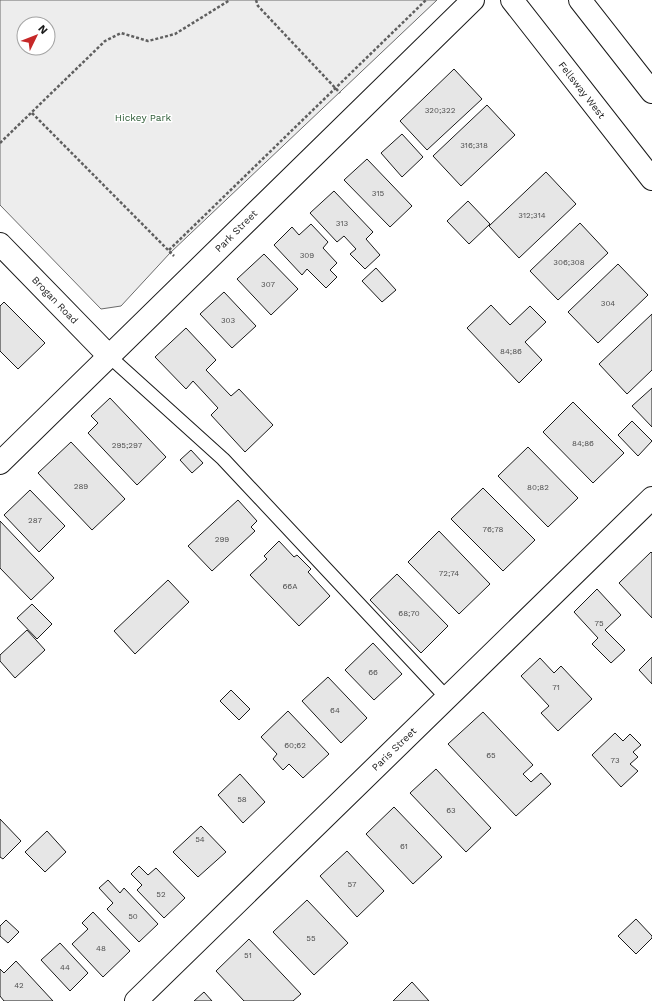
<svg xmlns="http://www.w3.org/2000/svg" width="652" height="1001" font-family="'Work Sans',sans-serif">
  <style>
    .built { fill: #ededed; stroke: #6a6a6a; fill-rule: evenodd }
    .building { fill: #e6e6e6; stroke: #1a1a1a }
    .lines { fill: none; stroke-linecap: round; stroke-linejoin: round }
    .lane-casing { stroke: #1a1a1a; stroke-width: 15 }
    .street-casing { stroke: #1a1a1a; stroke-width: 24 }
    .secondary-casing { stroke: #1a1a1a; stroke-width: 24 }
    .primary-casing { stroke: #1a1a1a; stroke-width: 24 }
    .path { stroke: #5f5f5f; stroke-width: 2.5; stroke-dasharray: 3 2; stroke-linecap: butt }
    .lane { stroke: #fff; stroke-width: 13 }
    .street { stroke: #fff; stroke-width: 22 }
    .secondary { stroke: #fff; stroke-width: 22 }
    .primary { stroke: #fff; stroke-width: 22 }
    .labels { text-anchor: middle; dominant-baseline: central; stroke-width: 3; stroke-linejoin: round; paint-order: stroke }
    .number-label { font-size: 8px; fill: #4d4d4d }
    .street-label { font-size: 10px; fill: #1a1a1a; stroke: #fff }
    .park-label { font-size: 10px; fill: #2b5a34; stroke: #fff }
  </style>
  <rect width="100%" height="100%" fill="#fff"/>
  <path class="built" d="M0,0H437L170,253L121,306L101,309L0,205ZM24,24H48V48H24Z"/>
  <path class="building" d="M454,69L482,99L427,150L400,121Z
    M487,105L515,135L461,186L433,156Z
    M402,134L423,157L402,177L381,153Z
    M367,159L412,206L390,227L344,180Z
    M546,172L576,204L519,258L489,226Z
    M334,191L373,232L366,239L380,255L365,269L350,254L356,249L344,236L337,242L310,213Z
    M468,201L490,224L469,244L447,221Z
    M580,223L608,253L558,300L530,271Z
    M311,224L328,242L323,248L337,263L330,270L337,277L326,288L307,269L302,275L274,245L292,227L299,235Z
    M264,254L298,289L271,315L237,279Z
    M618,264L648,295L598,343L568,312Z
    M376,268L396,290L382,302L362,281Z
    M224,292L256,326L232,348L200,314Z
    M4,302L45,343L18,369L0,351V306Z
    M491,305L510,325L530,306L546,322L525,342L542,360L519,383L467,328Z
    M652,314V370L627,394L599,364Z
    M186,328L216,360L206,370L231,396L239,389L273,425L245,452L211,415L218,408L193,381L186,389L155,357Z
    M652,388V427L632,406Z
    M110,398L166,457L137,485L88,433L98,423L91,416Z
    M573,402L624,453L593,483L543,432Z
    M632,421L652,441L638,456L618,435Z
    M71,442L125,499L92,530L38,473Z
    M528,447L578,498L548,527L498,476Z
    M191,450L203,463L192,473L180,460Z
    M483,488L535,540L503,571L451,519Z
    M30,490L65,526L39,552L4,515Z
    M238,500L257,521L251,527L255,531L212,571L188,546Z
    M0,521L54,578L31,600L0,568Z
    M439,531L490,584L459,614L408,562Z
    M279,541L294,557L297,555L311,569L308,572L330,596L299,626L250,575L267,559L264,556Z
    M651,552L652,553V618L619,583Z
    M397,574L448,626L421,653L370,600Z
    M168,580L189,602L135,654L114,631Z
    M597,589L621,615L605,630L625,650L611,663L592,644L598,638L574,612Z
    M32,604L52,624L37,639L17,618Z
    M27,630L45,650L15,678L0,661V655Z
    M373,643L402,674L374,700L345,670Z
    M652,657V684L639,670Z
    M540,658L554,673L561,666L592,699L558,731L541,713L549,706L521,676Z
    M328,677L367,718L341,743L302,701Z
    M231,690L250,709L239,720L220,701Z
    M288,711L329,754L303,778L289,764L283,770L273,759L277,754L261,737Z
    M483,712L533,765L523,774L531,782L541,773L551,784L516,816L448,744Z
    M615,733L623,741L630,734L641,745L633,752L638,757L630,764L638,771L621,787L592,755Z
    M436,769L491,828L466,852L410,793Z
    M240,774L265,802L243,823L218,795Z
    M394,807L442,857L413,884L366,834Z
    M0,819L21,841L3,859L0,857Z
    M201,826L226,852L198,877L173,852Z
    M47,831L66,852L45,872L25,852Z
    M347,851L384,891L357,917L320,876Z
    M139,866L148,875L156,868L185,898L164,918L137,890L142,885L131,874Z
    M108,880L120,893L124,888L158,924L139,942L107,909L113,903L99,888Z
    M307,900L348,943L314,975L273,932Z
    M93,912L130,951L103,977L72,944L88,929L82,923Z
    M636,919L652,936V938L636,954L618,936Z
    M6,920L19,932L8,943L0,936V926Z
    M249,939L301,994L293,1001H244L216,971Z
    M60,943L88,973L70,991L41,960Z
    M16,961L53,1001H4L0,996V969L4,973Z
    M412,982L429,1001H393Z
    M204,992L212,1001H194Z"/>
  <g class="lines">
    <defs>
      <path id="lane" d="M110,357L223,459L447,698"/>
      <path id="street" d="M0,244L110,357
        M136,1001L652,498"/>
      <path id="secondary" d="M0,463L473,0"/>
      <path id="primary" d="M512,0L652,179
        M580,0L652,92"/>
    </defs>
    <use href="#lane" class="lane-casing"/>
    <use href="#street" class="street-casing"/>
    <use href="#secondary" class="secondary-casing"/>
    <use href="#primary" class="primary-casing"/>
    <path class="path" d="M256,0L258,6L340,93
      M32,113L174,256
      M0,143L105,41L121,33L148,41L175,34L230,0
      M169,250L426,0"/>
    <use href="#lane" class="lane"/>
    <use href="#street" class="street"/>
    <use href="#secondary" class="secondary"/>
    <use href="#primary" class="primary"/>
  </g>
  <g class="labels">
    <g class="number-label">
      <text x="440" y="110">320;322</text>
      <text x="474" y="145">316;318</text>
      <text x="378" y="193">315</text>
      <text x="532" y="215">312;314</text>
      <text x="342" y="223">313</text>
      <text x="307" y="255">309</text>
      <text x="569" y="262">306;308</text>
      <text x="268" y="284">307</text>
      <text x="608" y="303">304</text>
      <text x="228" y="320">303</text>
      <text x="511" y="351">84;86</text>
      <text x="583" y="443">84;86</text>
      <text x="127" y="445">295;297</text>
      <text x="81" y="486">289</text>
      <text x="538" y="487">80;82</text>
      <text x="35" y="520">287</text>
      <text x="493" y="529">76;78</text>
      <text x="222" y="539">299</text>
      <text x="449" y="573">72;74</text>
      <text x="290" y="586">66A</text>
      <text x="409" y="613">68;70</text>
      <text x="599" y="623">75</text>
      <text x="373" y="672">66</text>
      <text x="556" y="687">71</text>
      <text x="335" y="710">64</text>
      <text x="295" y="745">60;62</text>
      <text x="491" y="755">65</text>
      <text x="615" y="760">73</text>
      <text x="242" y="799">58</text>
      <text x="451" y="810">63</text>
      <text x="200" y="839">54</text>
      <text x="404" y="846">61</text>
      <text x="352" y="884">57</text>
      <text x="161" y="894">52</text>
      <text x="133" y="916">50</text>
      <text x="311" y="938">55</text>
      <text x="101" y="948">48</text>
      <text x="248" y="955">51</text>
      <text x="65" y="967">44</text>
      <text x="19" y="985">42</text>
    </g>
    <g class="street-label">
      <text transform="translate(582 90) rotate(52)">Fellsway West</text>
      <text transform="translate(236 231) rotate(-45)">Park Street</text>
      <text transform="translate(55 300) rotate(46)">Brogan Road</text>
      <text transform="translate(394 749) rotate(-44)">Paris Street</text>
    </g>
    <g class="park-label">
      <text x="143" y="117">Hickey Park</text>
    </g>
  </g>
  <g transform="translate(36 36) rotate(47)"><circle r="19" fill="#ffffff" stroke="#a3a3a3"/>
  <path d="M0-3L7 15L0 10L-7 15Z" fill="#c62828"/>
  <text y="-6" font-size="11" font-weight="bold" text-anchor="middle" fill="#1a1a1a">N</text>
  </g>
</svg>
